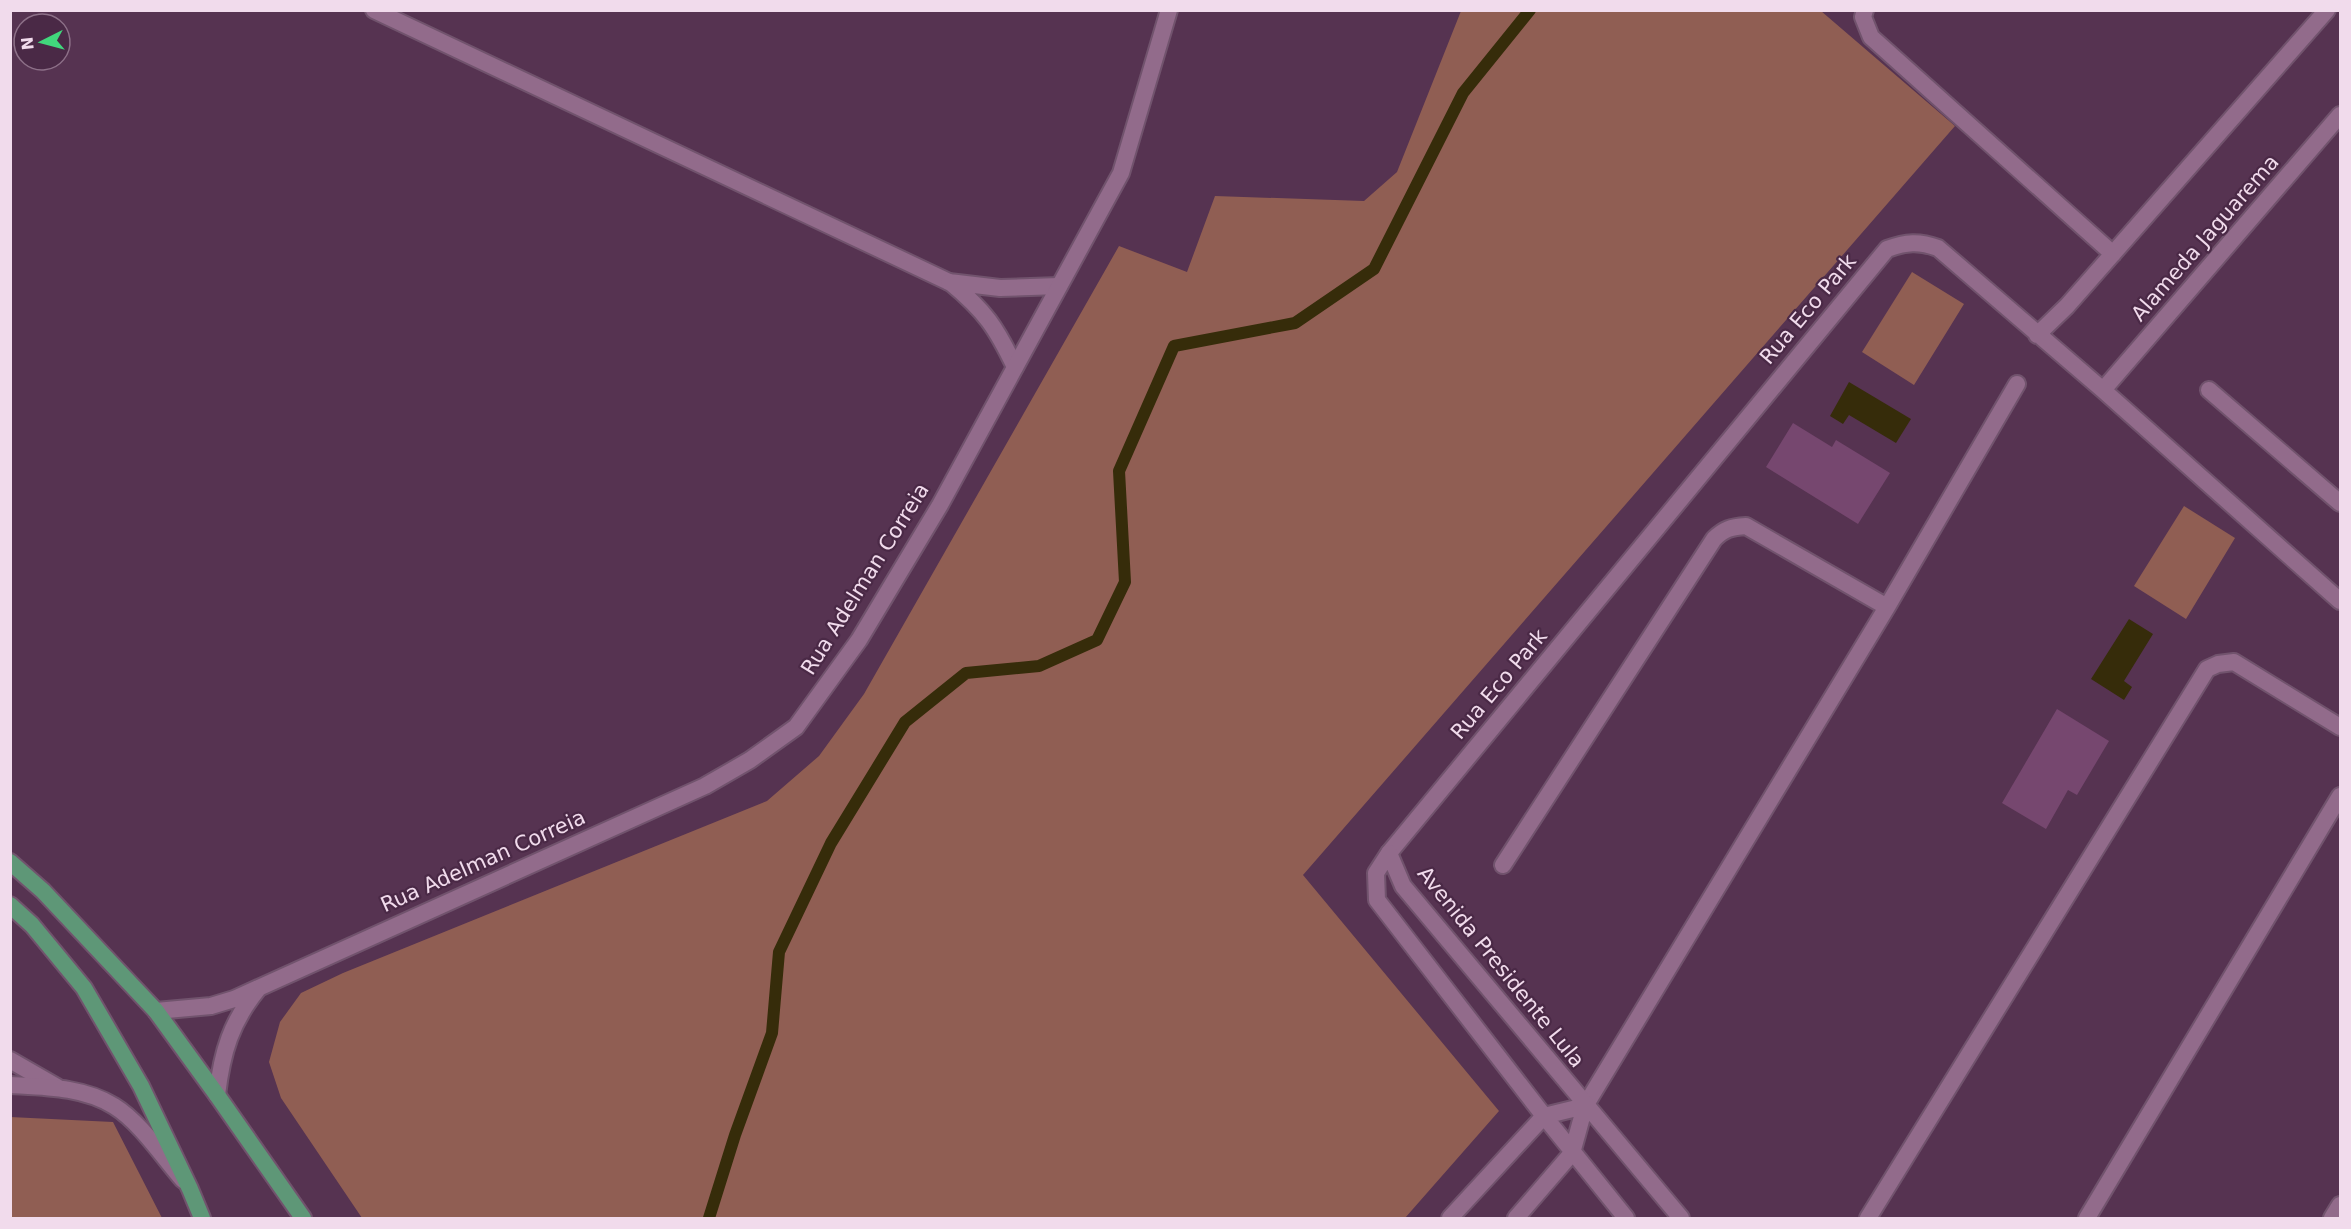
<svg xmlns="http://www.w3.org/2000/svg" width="2351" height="1229" font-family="'DejaVu Sans',sans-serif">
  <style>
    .green { fill: #905e53 }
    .water { fill: #362c0a }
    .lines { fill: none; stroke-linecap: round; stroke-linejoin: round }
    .stream { stroke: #362c0a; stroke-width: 12 }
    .building { fill: #76476f }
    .service-casing { stroke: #71536d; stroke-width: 20 }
    .minor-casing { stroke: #71536d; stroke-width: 20 }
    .tertiary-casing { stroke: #71536d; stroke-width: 20 }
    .primary-casing { stroke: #71536d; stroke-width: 20 }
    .service { stroke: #926b8b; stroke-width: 16 }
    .minor { stroke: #926b8b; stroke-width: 16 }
    .tertiary { stroke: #926b8b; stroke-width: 16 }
    .primary { stroke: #5e9777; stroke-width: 16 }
    .labels { text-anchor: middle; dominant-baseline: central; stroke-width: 4.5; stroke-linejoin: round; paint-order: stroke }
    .street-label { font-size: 21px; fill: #f1dbec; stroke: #4a2946 }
  </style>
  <rect width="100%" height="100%" fill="#563351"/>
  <path class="green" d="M1461,11H1821L1955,126L1303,875L1499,1111L1405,1218H362L281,1098L269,1062L280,1022L301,993L343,973L767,801L819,756L864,694L1119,246L1187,272L1215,196L1364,201L1397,172Z
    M1912,272L1964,304L1914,385L1862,352Z
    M2184,506L2235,538L2186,619L2134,586Z
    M10,1117L113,1122L162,1218H11Z"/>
  <path class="water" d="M1849,382L1911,419L1896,443L1849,415L1843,424L1830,416Z
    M2129,619L2153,634L2124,681L2132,687L2124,700L2091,679Z"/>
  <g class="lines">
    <path class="stream" d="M709,1218L735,1135L772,1033L779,952L831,843L905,722L966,673L1039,666L1097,640L1125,582L1119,471L1174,346L1295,323L1374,269L1463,93L1530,10"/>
  </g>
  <path class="building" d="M1793,423L1832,447L1836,440L1890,473L1858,524L1766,467Z
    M2057,709L2109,741L2077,795L2068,790L2046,829L2002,803Z"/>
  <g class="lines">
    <defs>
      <path id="service" d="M374,10L949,282
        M10,1060L57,1087"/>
      <path id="minor" d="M1865,10L1863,17L1871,37L2113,254
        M949,282L1000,288L1059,286
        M950,282C985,311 996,327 1015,367
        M2037,335L2067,306L2327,10
        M2103,390L2340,115
        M2209,390L2340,503
        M1389,853L1887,249C1906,242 1919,241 1938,248L2103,390L2340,601
        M1503,865L1714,539C1724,529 1731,527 1746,526L1887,607
        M1585,1106L1887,607L2017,384
        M1868,1218L2207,669L2218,664L2234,662L2340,727
        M2087,1218L2340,796
        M2332,1218L2340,1205"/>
      <path id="tertiary" d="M1389,853L1403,886L1681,1218
        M1389,853L1376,873L1377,900L1544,1116L1626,1218
        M156,1011L211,1006L234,999L705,786L750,760L796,727L859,640L940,505L1121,173L1169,10
        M10,1085C45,1087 83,1087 114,1106C140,1122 163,1157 183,1180
        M217,1095C222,1052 231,1022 258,989
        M1450,1218L1544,1116L1585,1106L1572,1153L1516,1218"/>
      <path id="primary" d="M10,862L43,891L156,1011L217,1095L303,1218
        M10,905L32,925L84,988L141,1086L190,1189L202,1218"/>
    </defs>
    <use href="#service" class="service-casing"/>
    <use href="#minor" class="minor-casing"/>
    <use href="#tertiary" class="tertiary-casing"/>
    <use href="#primary" class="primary-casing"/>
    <use href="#service" class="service"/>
    <use href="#minor" class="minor"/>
    <use href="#tertiary" class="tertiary"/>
    <use href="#primary" class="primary"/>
  </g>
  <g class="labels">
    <g class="street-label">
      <text transform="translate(2205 238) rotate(-49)">Alameda Jaguarema</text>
      <text transform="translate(1808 309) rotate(-50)">Rua Eco Park</text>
      <text transform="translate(865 579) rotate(-58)">Rua Adelman Correia</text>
      <text transform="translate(1499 684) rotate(-50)">Rua Eco Park</text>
      <text transform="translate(483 861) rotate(-24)">Rua Adelman Correia</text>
      <text transform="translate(1501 967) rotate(51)">Avenida Presidente Lula</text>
    </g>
  </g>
  <rect width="2351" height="1229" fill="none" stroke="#f1dbec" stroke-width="24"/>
  <g transform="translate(42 42) rotate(264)"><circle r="28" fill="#4a2946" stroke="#8d7088" stroke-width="1.5"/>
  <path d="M0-4.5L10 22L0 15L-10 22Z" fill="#41d77c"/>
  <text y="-9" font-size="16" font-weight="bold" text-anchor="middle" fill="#f1dbec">N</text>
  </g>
</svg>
